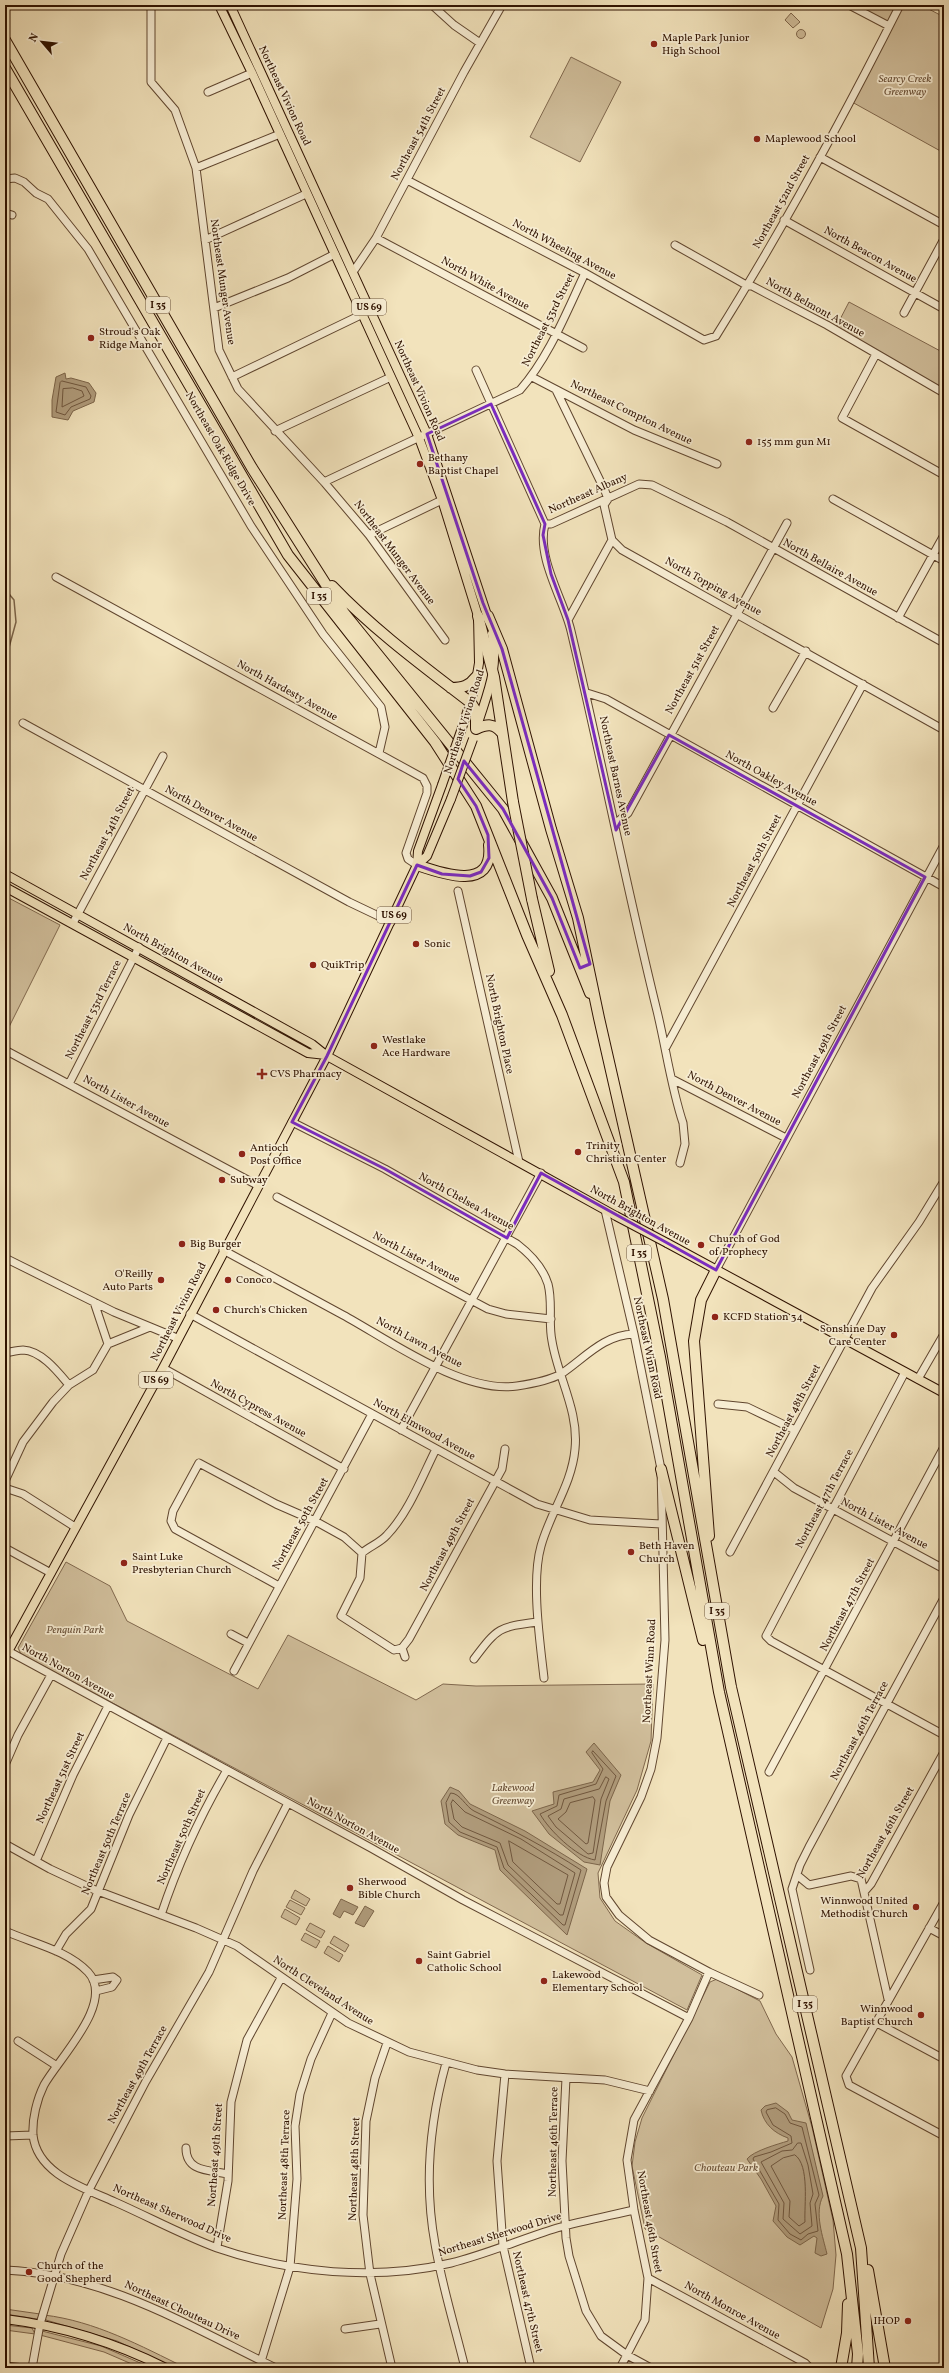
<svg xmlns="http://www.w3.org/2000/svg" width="949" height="2373" font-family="Vollkorn,serif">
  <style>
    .green { fill: #d1bf9c; stroke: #80684e }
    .water { fill: #b09c7c; stroke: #7c654a }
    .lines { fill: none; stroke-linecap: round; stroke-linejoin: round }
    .shore { stroke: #70573e; stroke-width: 1 }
    .stream { stroke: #7c654a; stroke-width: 1.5 }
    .minor-casing { stroke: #60462f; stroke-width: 9 }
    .major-casing { stroke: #2f1200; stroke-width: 10 }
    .highway-casing { stroke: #2f1200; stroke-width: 12 }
    .minor { stroke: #f7edd3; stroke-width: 7 }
    .major { stroke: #f2e3bc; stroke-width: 8 }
    .highway { stroke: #f2e3bc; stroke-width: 10 }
    .major-bridge-casing { stroke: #2f1200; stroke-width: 10; stroke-linecap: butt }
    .highway-bridge-casing { stroke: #2f1200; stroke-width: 12; stroke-linecap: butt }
    .major-bridge { stroke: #f2e3bc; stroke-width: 8 }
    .highway-bridge { stroke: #f2e3bc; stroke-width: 10 }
    .marked { fill: none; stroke: #7b2cbf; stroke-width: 3; stroke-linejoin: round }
    .poi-dot { fill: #8f2418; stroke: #f7edd3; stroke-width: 1.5 }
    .labels { text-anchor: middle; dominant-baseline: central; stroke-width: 3.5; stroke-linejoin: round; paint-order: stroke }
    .shield { fill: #f7edd3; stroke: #6b543f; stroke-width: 1 }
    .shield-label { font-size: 10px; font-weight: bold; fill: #2f1200 }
    .poi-label { font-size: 11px; fill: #2f1200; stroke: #f7edd3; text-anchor: start }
    .park-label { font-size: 11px; font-style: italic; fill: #684f37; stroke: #f7edd3 }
    .street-label { font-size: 11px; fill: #2f1200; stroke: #f7edd3 }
  </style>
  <rect width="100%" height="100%" fill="#f2e3bc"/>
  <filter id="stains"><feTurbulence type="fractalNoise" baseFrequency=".005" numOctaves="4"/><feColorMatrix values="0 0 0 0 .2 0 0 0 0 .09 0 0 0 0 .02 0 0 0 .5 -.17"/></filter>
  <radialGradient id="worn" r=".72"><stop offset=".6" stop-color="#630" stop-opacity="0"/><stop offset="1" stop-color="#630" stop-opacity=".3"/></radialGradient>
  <path class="green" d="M849,5H921L944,17V153L852,102L891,27Z
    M791,13L800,22L793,28L785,20Z
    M796.5 34a4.5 4.5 0 1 1 9 0a4.5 4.5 0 1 1-9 0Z
    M571,57L621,82L580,162L530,137Z
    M849,302L944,353V391L835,329Z
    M5,896L60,925L5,1035Z
    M66,1562L110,1586L127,1621L258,1689L288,1635L416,1700L443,1684L476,1686L653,1684L651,1741L637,1790L598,1873L600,1898L615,1921L646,1943L702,1975L687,2010L21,1654L18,1648Z
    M295,1890L310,1899L306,1906L291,1898Z
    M290,1900L305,1908L301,1915L286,1907Z
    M285,1909L300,1918L296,1925L281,1917Z
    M310,1923L325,1931L321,1938L306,1930Z
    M305,1933L320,1941L316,1948L301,1940Z
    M334,1936L349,1945L345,1952L330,1943Z
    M328,1946L343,1955L339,1962L324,1953Z
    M717,1979L760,2001L776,2034L792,2057L812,2127L833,2220L836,2255L833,2289L821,2328L645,2229L632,2166L635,2142L642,2118L710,1982Z
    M5,2309L40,2314L37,2319L5,2314Z
    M44,2315C95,2321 141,2346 186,2368H175L117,2341L46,2320Z
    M5,2325L32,2328L35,2334L5,2330Z
    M42,2331L101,2346L152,2368H141L104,2352L40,2335Z"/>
  <path class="water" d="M65,373L66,379L71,378L89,383L96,393L94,402L73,411L68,420L52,417V400L56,377Z
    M594,1743L621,1775L610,1801L600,1865L584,1862L549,1834L532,1811L554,1804L553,1792L593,1782L600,1770L586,1752Z
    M450,1787L459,1791L470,1804L525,1831L587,1869L567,1935L500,1870L495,1850L458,1835L445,1824L441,1801Z
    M341,1899L358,1907L353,1915L344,1911L340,1918L333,1914Z
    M365,1906L374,1911L364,1927L355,1923Z
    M776,2103L788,2112L792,2120L806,2123L823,2196C814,2213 823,2237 827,2254L821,2256L815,2253L817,2238L814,2236L800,2245L787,2237L773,2221L776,2206L761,2179L747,2159C753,2151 778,2144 788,2141V2138C774,2133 764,2124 761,2110L765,2106Z"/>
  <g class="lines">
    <path class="shore" d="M62,381L86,387L91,396L90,399L71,407L65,415L56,412L60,383Z
      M73,388L82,391L84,396L62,407L63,389Z
      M593,1751L616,1776L606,1801L595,1860C576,1857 549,1830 540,1814L557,1806L559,1795L596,1784L603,1769L592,1753Z
      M606,1777L609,1779L601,1799L593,1853L588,1854L556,1827L548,1816L561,1809L564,1799L599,1789Z
      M451,1793C460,1793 466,1807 474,1811C511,1829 547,1848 581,1870L565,1925H563L504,1868L497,1847L460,1832L449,1822L446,1803Z
      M593,1797L595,1800L588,1843L586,1844L558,1819L566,1812L570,1803Z
      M453,1800L465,1812L521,1839L575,1873L563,1915H560L508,1865L500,1843L462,1827L454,1819L451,1804Z
      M509,1841L568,1875L560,1904H557L513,1862Z
      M776,2108L785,2114L790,2123L802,2127L819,2195L815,2204L818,2231L808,2234L801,2240L790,2234L778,2220L779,2204L753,2159L754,2157L771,2152L792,2143L791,2136L773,2125L766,2112L767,2110Z
      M798,2143H801L808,2165L813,2194L810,2203L812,2226L800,2234L783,2219L784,2203L761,2162L782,2151L792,2150Z
      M795,2155C810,2165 804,2206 805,2222L799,2226L789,2217L790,2201L771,2166L783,2158Z"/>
    <path class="stream" d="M5,361L7,380L5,384
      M5,589L14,600L16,622L5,662"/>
    <defs>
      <path id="minor" d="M151,5V82L175,110L196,168L219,350L238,389L324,482L369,535L445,640
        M432,5L454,25L480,43
        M849,5L889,26
        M208,92L252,73
        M820,157L944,225
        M196,168L280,134
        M5,179L15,178L24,182L36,193L48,199L88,249L251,526L323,634L381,707L385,727L379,753
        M407,180L585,273L704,340L716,336C783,229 843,118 900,5
        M5,213L12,215
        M784,220L944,309
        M376,238L583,348
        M205,240L306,194
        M675,245L748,286H752L827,325L944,393
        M353,272L376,238L464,72L502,5
        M214,308L288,278L335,254
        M904,313L944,239
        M876,354L842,418L944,475
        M476,370L545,524C536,558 564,600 571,631C601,757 626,885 657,1011C666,1048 671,1087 683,1123L685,1144L680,1163
        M232,377L367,312
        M532,377L634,430L717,464
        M556,390L605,491L608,499L604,505L612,540
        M275,431L391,377
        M324,482L520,390C549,357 566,313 585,273
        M833,499L944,561
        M545,524H551L639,484L652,485L727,522L944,643
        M369,535L442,500
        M612,540L622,550L944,730
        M56,577L423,778L427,786V793L406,853L408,859L417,865
        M898,618L944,535
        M568,620L612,540
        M587,693L606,699L944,887
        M773,708L806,651
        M23,723L349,902L391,922
        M615,824L628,813L787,523
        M458,891L519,1162
        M73,923L163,756
        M666,1047L863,684
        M5,1050L257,1185
        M672,1079L786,1138
        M69,1084L139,947
        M292,1122L385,1169L517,1244C530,1254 543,1268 548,1284C553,1303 548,1322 552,1341C558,1378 579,1411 575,1449C572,1484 550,1513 541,1546C531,1581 540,1642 544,1678
        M277,1197L488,1309L506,1314L551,1319
        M605,1210L634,1334L661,1469L665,1640L657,1738L651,1769L641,1797L607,1867L604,1883L606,1897L619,1915L649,1940L709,1972L759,1995
        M223,1250C263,1272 303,1293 343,1315C389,1340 463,1394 517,1386C530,1384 550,1380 561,1374C585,1358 603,1335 634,1334
        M5,1258L114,1312L177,1338
        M716,1270L944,845
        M94,1302L108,1344
        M190,1314L537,1504L590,1520L661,1524
        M5,1353C11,1352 18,1350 23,1350C42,1351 58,1372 69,1385
        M163,1368L344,1469
        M905,1372L766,1636L771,1641L944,1735
        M918,1379L944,1334
        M718,1404L747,1407L795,1430
        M401,1430L541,1173
        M199,1463L173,1511L171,1521L175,1529L279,1586
        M199,1463L276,1504L315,1521L344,1537L362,1553
        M774,1472L794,1488L944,1569
        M5,1481L23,1442L53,1402L69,1385L93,1370L108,1344L150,1327
        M5,1488L23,1494L75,1527
        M5,1548L51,1573
        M730,1552L872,1288L919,1222L944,1181
        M231,1634L248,1643
        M402,1648L394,1650L341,1616L360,1578L362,1553C370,1546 380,1543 387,1535C409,1512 422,1477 436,1449
        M402,1648L409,1639L502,1469L505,1449
        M402,1648L405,1657
        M8,1651L371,1848L463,1900L689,2018
        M474,1659C498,1627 499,1627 538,1622
        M234,1671L372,1414
        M5,1765L18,1735L51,1675
        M769,1772L944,1447
        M5,1844L50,1869L95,1890L196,1928L237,1946L348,2023L409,2052L477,2070L505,2074L605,2080L650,2091
        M36,1861L73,1775L108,1706
        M797,1875L809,1885L851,1876L861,1879L888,1999
        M864,1892L871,1884L944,1752
        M944,1902L846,2076L849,2085L944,2136
        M161,1915C178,1864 200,1816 227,1770
        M929,1928L944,1936
        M5,1931C32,1943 67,1950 88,1972C116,2002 59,2058 44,2085C37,2099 32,2119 33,2135C37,2174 84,2188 115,2202C149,2217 182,2235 217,2248C290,2273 375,2281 451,2263C487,2254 521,2239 557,2228C582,2221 608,2216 634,2210
        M56,1951L66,1934L91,1909L129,1815L167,1738
        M810,1970L792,1889L800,1865L809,1847L944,1598
        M93,1980L113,1977L117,1980L112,1987L96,1991
        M875,2022L944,2059
        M18,2041L57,2066
        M387,2043L375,2078L366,2121L363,2215L370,2274L392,2368
        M446,2063C430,2121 424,2184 435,2244C442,2286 455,2327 465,2368
        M505,2074L497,2161L503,2246L531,2368
        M566,2078L562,2161L566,2238L569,2256L586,2311L601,2336L627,2355L651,2368
        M5,2136L33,2135
        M186,2148C186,2172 209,2170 228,2174
        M217,2247L228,2181L231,2102L247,2040L281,1978
        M5,2270C104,2274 189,2326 276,2368
        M648,2278L805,2363L810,2368
        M345,2329L380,2324
        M5,2366L24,2368
        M32,2368L40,2324L61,2254L89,2190L146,2081L209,1972L253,1871L288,1803
        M259,2368L290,2267L297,2179L295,2126L300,2094L311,2059L332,2013
        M620,2368L645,2320L648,2278L634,2210L627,2160L634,2120L689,2018L709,1972"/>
      <path id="major" d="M219,5L252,73L391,377L419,438L442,500L478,616L479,663L475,687L462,728
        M230,5L427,434L489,621
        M478,723C488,691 499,668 492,634
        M417,865L418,851L442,785
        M5,874L312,1044L327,1056L616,1216
        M5,887L308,1053L326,1055
        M667,1243L944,1393
        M5,1657L163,1368L327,1056L417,865L427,856L451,799
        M5,2319C62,2326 114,2342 166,2368"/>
      <path id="highway" d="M5,40L252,468L344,613L503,809L552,898L590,993
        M5,68L288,555L435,742L476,806L527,935L562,1015L624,1182L660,1357L719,1692L847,2254L858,2354L857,2368
        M332,586C374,630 423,666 471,703L476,711V729C487,724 494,723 502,733
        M478,616L494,677L513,802
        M488,616L502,649L551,829L578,918L599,1018L663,1299L731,1687L861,2248L869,2368
        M451,688C463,688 469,686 476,677
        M417,865C443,874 494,892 489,845
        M532,899L549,971
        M661,1469L703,1640
        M709,1536L694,1341L701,1300L716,1270
        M868,2270L885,2368
        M841,2368L847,2333L848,2304"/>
    </defs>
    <use href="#minor" class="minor-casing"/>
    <use href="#major" class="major-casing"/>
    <use href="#highway" class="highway-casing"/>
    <use href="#minor" class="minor"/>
    <use href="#major" class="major"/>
    <use href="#highway" class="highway"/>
    <defs>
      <path id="major-bridge" d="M442,785L462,728
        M451,799L473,739
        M616,1216L667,1243"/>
      <path id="highway-bridge" d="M513,802L532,899"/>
    </defs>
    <use href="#major-bridge" class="major-bridge-casing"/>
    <use href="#highway-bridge" class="highway-bridge-casing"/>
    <use href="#major-bridge" class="major-bridge"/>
    <use href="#highway-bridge" class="highway-bridge"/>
  </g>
  <path class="marked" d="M491,404L545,524L543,535L551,574L568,620L616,830L669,735L925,877L716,1270L541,1173L507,1238L385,1169L292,1122L327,1056L417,865L442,874L470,876L481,872L489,858L488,835L476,806L458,779L464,761L503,809L552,898L580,968L590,964L502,649L483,603L427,434Z"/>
  <g class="poi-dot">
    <circle cx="654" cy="44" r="4"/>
    <circle cx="757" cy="139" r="4"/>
    <circle cx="91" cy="338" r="4"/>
    <circle cx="749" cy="442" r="4"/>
    <circle cx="420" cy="464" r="4"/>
    <circle cx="416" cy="944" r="4"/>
    <circle cx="313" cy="965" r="4"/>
    <circle cx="374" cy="1046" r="4"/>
    <path d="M260 1068h4v4h4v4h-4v4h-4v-4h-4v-4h4z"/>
    <circle cx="578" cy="1152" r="4"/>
    <circle cx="242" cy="1154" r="4"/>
    <circle cx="222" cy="1180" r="4"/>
    <circle cx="182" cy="1244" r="4"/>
    <circle cx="701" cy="1245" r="4"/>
    <circle cx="161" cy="1280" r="4"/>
    <circle cx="228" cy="1280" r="4"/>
    <circle cx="216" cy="1310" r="4"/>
    <circle cx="715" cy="1317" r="4"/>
    <circle cx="894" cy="1335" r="4"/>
    <circle cx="631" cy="1552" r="4"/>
    <circle cx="124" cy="1563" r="4"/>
    <circle cx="350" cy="1888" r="4"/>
    <circle cx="916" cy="1907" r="4"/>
    <circle cx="419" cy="1961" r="4"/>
    <circle cx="544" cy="1981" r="4"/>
    <circle cx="921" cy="2015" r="4"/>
    <circle cx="29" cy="2272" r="4"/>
    <circle cx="908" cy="2321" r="4"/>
  </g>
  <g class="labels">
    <g class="shield">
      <rect x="146" y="297" width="24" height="16" rx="3"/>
      <rect x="352" y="299" width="34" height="16" rx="3"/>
      <rect x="307" y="588" width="24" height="16" rx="3"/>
      <rect x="377" y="907" width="34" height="16" rx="3"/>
      <rect x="627" y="1245" width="24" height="16" rx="3"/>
      <rect x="139" y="1372" width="34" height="16" rx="3"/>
      <rect x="705" y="1603" width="24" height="16" rx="3"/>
      <rect x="793" y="1996" width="24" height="16" rx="3"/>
    </g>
    <g class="shield-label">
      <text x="158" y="305">I 35</text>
      <text x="369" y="307">US 69</text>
      <text x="319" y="596">I 35</text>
      <text x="394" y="915">US 69</text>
      <text x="639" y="1253">I 35</text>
      <text x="156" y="1380">US 69</text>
      <text x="717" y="1611">I 35</text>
      <text x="805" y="2004">I 35</text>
    </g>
    <g class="poi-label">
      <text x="662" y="38">Maple Park Junior<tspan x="662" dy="13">High School</tspan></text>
      <text x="765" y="139">Maplewood School</text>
      <text x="99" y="332">Stroud's Oak<tspan x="99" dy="13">Ridge Manor</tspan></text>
      <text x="757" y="442">155 mm gun M1</text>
      <text x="428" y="458">Bethany<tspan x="428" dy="13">Baptist Chapel</tspan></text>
      <text x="424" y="944">Sonic</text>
      <text x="321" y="965">QuikTrip</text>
      <text x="382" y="1040">Westlake<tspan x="382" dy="13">Ace Hardware</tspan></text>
      <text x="270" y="1074">CVS Pharmacy</text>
      <text x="586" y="1146">Trinity<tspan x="586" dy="13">Christian Center</tspan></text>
      <text x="250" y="1148">Antioch<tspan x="250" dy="13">Post Office</tspan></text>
      <text x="230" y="1180">Subway</text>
      <text x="709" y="1239">Church of God<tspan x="709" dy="13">of Prophecy</tspan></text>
      <text x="190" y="1244">Big Burger</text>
      <text x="153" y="1274" text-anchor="end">O'Reilly<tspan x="153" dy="13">Auto Parts</tspan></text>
      <text x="236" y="1280">Conoco</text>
      <text x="224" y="1310">Church's Chicken</text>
      <text x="723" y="1317">KCFD Station 34</text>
      <text x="886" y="1329" text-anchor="end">Sonshine Day<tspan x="886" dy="13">Care Center</tspan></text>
      <text x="639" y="1546">Beth Haven<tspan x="639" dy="13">Church</tspan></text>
      <text x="132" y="1557">Saint Luke<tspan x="132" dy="13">Presbyterian Church</tspan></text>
      <text x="358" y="1882">Sherwood<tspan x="358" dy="13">Bible Church</tspan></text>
      <text x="908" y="1901" text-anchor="end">Winnwood United<tspan x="908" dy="13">Methodist Church</tspan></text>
      <text x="427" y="1955">Saint Gabriel<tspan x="427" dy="13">Catholic School</tspan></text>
      <text x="552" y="1975">Lakewood<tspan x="552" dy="13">Elementary School</tspan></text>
      <text x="913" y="2009" text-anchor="end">Winnwood<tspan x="913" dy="13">Baptist Church</tspan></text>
      <text x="37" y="2266">Church of the<tspan x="37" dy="13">Good Shepherd</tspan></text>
      <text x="900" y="2321" text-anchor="end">IHOP</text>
    </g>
    <g class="park-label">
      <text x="905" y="79">Searcy Creek<tspan x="905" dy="13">Greenway</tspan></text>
      <text x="75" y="1630">Penguin Park</text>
      <text x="513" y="1788">Lakewood<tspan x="513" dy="13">Greenway</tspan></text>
      <text x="726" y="2168">Chouteau Park</text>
    </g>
    <g class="street-label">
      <text transform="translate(284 96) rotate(65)">Northeast Vivion Road</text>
      <text transform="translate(419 134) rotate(-62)">Northeast 54th Street</text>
      <text transform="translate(782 202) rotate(-61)">Northeast 52nd Street</text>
      <text transform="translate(564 250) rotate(28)">North Wheeling Avenue</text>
      <text transform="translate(870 255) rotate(29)">North Beacon Avenue</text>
      <text transform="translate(222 282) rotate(82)">Northeast Munger Avenue</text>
      <text transform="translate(485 284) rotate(29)">North White Avenue</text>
      <text transform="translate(815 308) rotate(29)">North Belmont Avenue</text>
      <text transform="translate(549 320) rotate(-63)">Northeast 53rd Street</text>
      <text transform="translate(419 391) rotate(66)">Northeast Vivion Road</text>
      <text transform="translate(631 413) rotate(26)">Northeast Compton Avenue</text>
      <text transform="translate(220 449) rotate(60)">Northeast Oak Ridge Drive</text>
      <text transform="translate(588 494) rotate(-24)">Northeast Albany</text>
      <text transform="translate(394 553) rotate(53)">Northeast Munger Avenue</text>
      <text transform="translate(830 568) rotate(29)">North Bellaire Avenue</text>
      <text transform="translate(713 587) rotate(29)">North Topping Avenue</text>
      <text transform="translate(693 670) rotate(-61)">Northeast 51st Street</text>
      <text transform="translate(287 691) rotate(29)">North Hardesty Avenue</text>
      <text transform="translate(465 722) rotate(-72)">Northeast Vivion Road</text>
      <text transform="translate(615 776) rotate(78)">Northeast Barnes Avenue</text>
      <text transform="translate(771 779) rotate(29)">North Oakley Avenue</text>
      <text transform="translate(211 814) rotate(29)">North Denver Avenue</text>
      <text transform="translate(108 834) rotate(-62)">Northeast 54th Street</text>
      <text transform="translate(755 861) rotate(-62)">Northeast 50th Street</text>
      <text transform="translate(173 954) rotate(29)">North Brighton Avenue</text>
      <text transform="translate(94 1010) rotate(-63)">Northeast 53rd Terrace</text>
      <text transform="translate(499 1024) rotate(78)">North Brighton Place</text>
      <text transform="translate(820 1052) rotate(-62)">Northeast 49th Street</text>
      <text transform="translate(734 1099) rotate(28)">North Denver Avenue</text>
      <text transform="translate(126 1102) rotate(29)">North Lister Avenue</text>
      <text transform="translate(466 1202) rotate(29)">North Chelsea Avenue</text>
      <text transform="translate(640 1216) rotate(29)">North Brighton Avenue</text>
      <text transform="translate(416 1258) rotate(28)">North Lister Avenue</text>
      <text transform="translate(179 1312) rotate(-63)">Northeast Vivion Road</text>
      <text transform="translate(419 1343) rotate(28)">North Lawn Avenue</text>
      <text transform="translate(647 1348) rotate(78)">Northeast Winn Road</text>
      <text transform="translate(258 1409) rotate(29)">North Cypress Avenue</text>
      <text transform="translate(794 1411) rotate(-62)">Northeast 48th Street</text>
      <text transform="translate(424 1430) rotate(29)">North Elmwood Avenue</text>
      <text transform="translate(825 1499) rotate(-62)">Northeast 47th Terrace</text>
      <text transform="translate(301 1524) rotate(-61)">Northeast 50th Street</text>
      <text transform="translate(884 1524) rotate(28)">North Lister Avenue</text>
      <text transform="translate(448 1545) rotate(-62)">Northeast 49th Street</text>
      <text transform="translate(848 1605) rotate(-62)">Northeast 47th Street</text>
      <text transform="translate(650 1671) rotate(-87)">Northeast Winn Road</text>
      <text transform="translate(68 1672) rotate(29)">North Norton Avenue</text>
      <text transform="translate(860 1731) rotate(-62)">Northeast 46th Terrace</text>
      <text transform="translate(61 1778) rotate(-65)">Northeast 51st Street</text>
      <text transform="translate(353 1826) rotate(29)">North Norton Avenue</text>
      <text transform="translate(886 1833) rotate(-60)">Northeast 46th Street</text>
      <text transform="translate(182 1837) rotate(-66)">Northeast 50th Street</text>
      <text transform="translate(107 1844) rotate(-67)">Northeast 50th Terrace</text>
      <text transform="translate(323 1991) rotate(33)">North Cleveland Avenue</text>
      <text transform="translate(138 2075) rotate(-61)">Northeast 49th Terrace</text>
      <text transform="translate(554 2142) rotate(-89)">Northeast 46th Terrace</text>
      <text transform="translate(216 2155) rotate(-86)">Northeast 49th Street</text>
      <text transform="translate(285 2165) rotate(-88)">Northeast 48th Terrace</text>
      <text transform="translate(355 2169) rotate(-88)">Northeast 48th Street</text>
      <text transform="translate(172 2214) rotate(24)">Northeast Sherwood Drive</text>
      <text transform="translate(649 2222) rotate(80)">Northeast 46th Street</text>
      <text transform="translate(500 2235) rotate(-17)">Northeast Sherwood Drive</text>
      <text transform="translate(527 2302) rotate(77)">Northeast 47th Street</text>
      <text transform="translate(182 2311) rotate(25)">Northeast Chouteau Drive</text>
      <text transform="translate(732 2311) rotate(29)">North Monroe Avenue</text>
    </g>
  </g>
  <rect width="949" height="2373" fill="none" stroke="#f2e3bc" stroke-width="20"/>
  <rect x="6" y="6" width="937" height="2361" fill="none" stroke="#2f1200" stroke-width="2"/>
  <rect x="10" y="10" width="929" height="2353" fill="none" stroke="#2f1200"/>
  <g transform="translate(42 42) rotate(298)" stroke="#f7edd3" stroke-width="3" paint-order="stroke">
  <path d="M0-3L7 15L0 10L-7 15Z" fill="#2f1200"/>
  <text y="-6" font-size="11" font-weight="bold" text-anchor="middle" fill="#2f1200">N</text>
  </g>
  <rect width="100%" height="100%" filter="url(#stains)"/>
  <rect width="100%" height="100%" fill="url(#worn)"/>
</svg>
